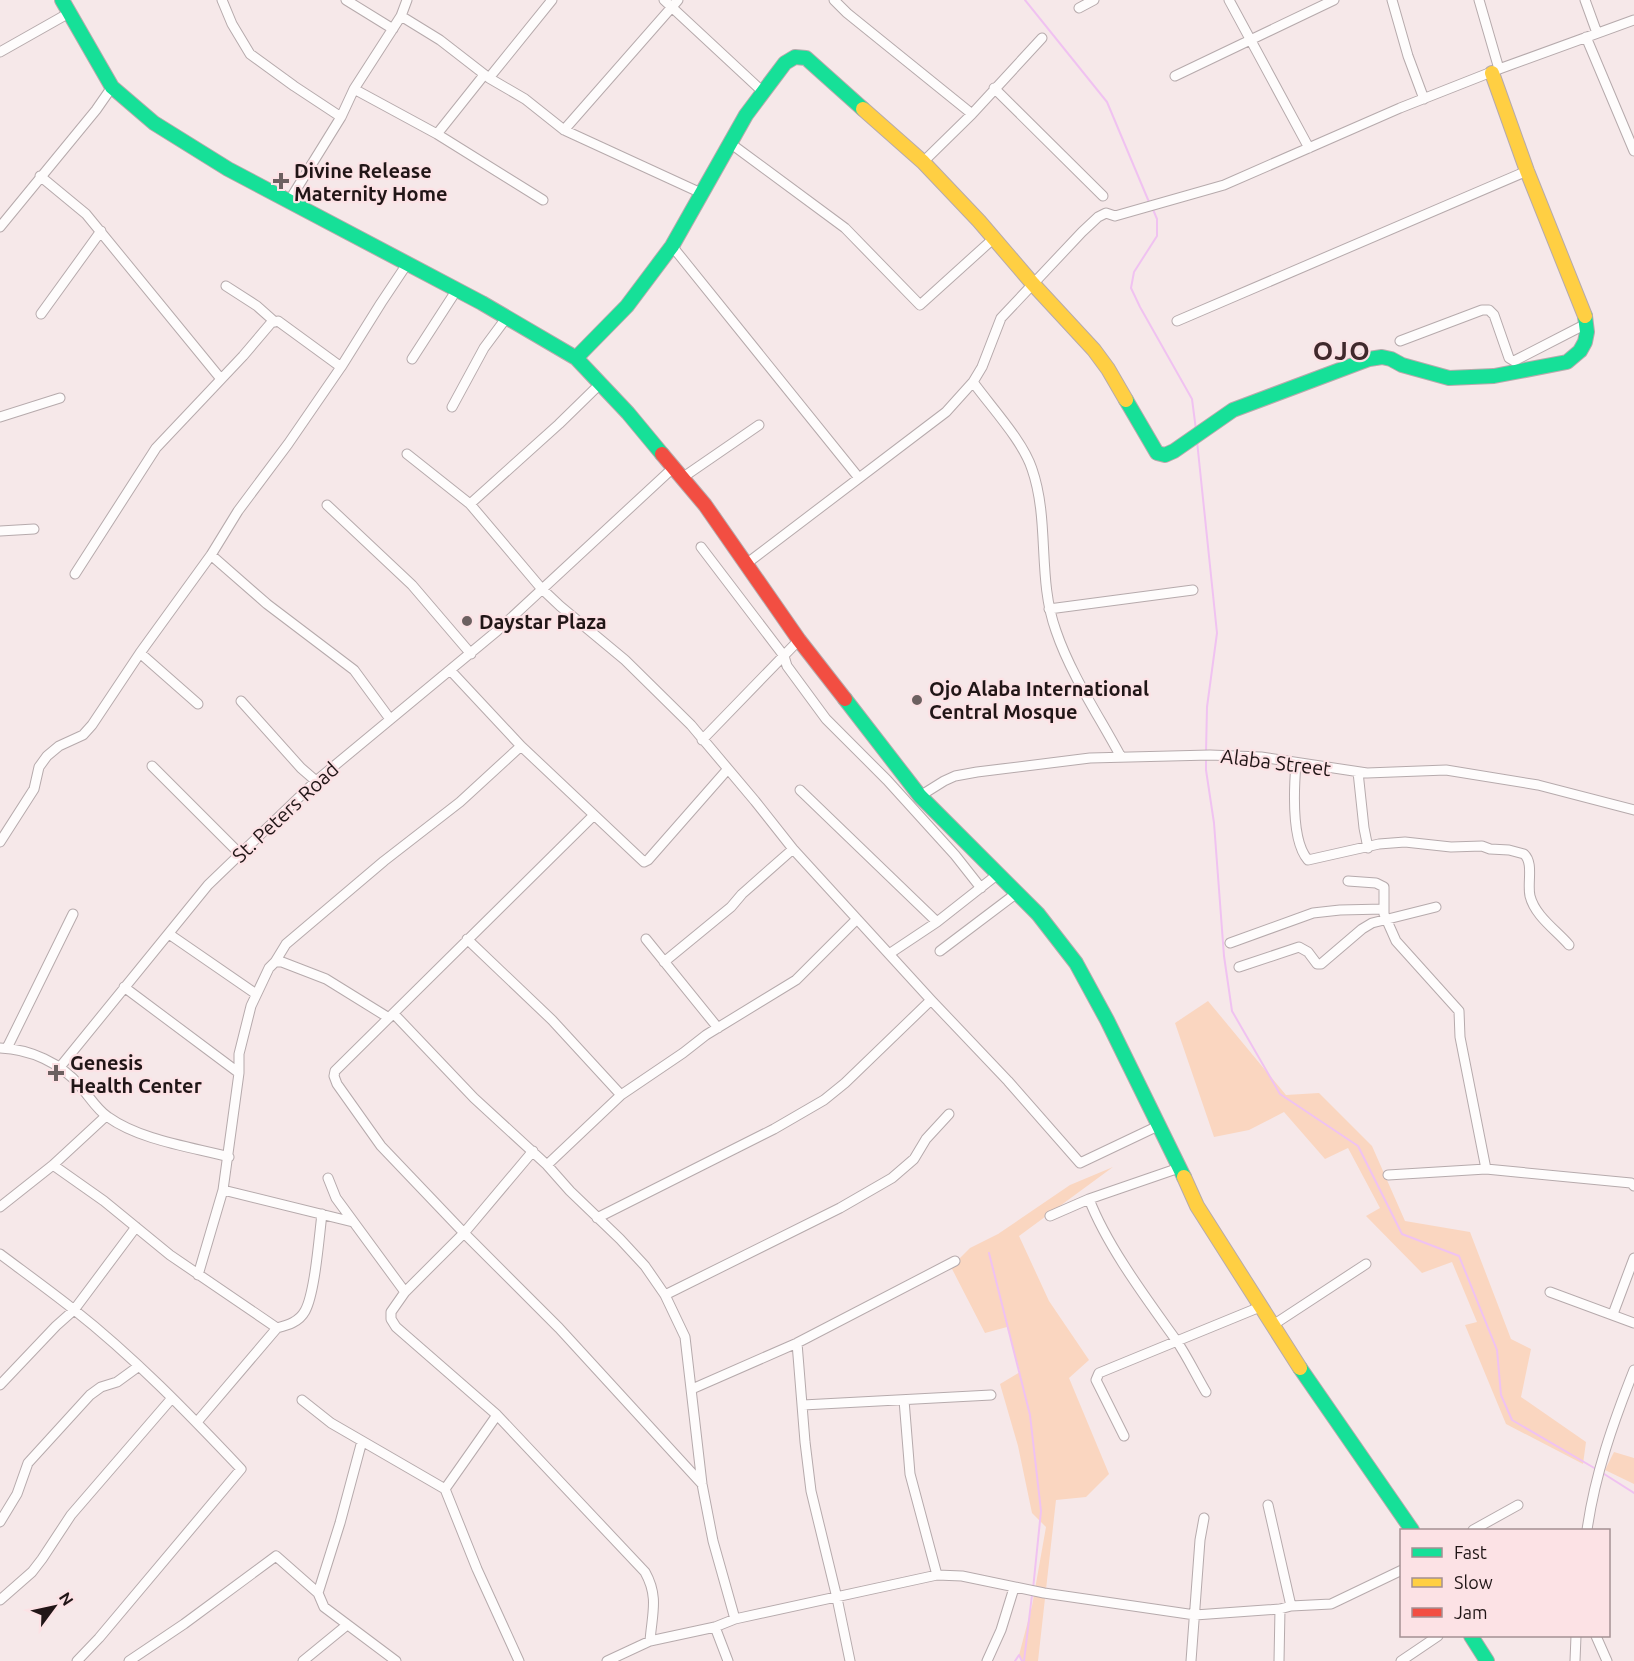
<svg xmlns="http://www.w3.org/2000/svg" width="1634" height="1661" font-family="Ubuntu,sans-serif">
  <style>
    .green { fill: #fad6c0 }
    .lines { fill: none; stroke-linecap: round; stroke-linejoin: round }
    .stream { stroke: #f0c2f1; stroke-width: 2 }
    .street-casing { stroke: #b6aaac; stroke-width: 11 }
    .fast-casing { stroke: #b6aaac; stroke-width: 16 }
    .slow-casing { stroke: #b6aaac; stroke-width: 16 }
    .jam-casing { stroke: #b6aaac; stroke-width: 16 }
    .street { stroke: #fefcfc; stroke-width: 9 }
    .fast { stroke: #16e098; stroke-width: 14 }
    .slow { stroke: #ffcf43; stroke-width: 14 }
    .jam { stroke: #f24e42; stroke-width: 14 }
    .poi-dot { fill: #6c6060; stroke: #fce2e5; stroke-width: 2 }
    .labels { text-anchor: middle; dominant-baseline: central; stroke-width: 4.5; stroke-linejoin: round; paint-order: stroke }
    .poi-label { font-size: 20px; font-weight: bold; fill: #211617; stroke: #fce2e5; text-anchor: start }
    .street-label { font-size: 20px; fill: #211617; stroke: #fce2e5 }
    .district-label { font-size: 26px; font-weight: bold; letter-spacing: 1.5px; fill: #40292c; stroke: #fce2e5 }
  </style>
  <rect width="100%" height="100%" fill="#f6e8e9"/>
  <path class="green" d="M1208,1001L1286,1095L1319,1093L1372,1146L1405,1221L1470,1232L1511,1339L1531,1349L1521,1397L1586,1442L1583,1464L1506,1424L1465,1325L1477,1322L1452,1262L1422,1273L1366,1216L1380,1208L1348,1148L1325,1159L1284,1112L1249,1130L1214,1137L1175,1023Z
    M1113,1167L1019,1236L1049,1301L1089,1360L1069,1378L1109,1474L1086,1497L1056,1500L1038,1661H1022L1019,1655L1032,1606L1046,1527L1032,1513L1018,1446L1000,1384L1020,1372L1007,1327L985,1333L951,1267L970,1248L998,1234L1070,1185Z
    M1614,1452L1634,1458V1484L1605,1470Z"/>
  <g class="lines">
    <path class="stream" d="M1025,0L1107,102L1149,202
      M1152,207L1157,219V236L1134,272L1131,288L1140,307L1192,399L1196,430
      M1197,441L1217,633L1207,707L1206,752
      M1206,757V770L1214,823L1224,956L1232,1011L1280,1094L1358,1146L1402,1234L1459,1256L1497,1350L1501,1395L1512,1420L1596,1469
      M989,1253L1030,1415L1041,1511L1033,1589
      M1601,1472L1634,1493
      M1015,1661L1019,1655L1022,1661
      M1024,1661L1032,1595"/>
    <defs>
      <path id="street" d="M222,0L232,24L250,54L294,86L341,117
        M346,0L393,29
        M664,0L763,92
        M834,0L847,13L972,114
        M1229,0L1309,148
        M1392,0L1408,56L1424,99
        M1479,0L1499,69L1634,20
        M1585,0L1597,33
        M1079,8L1094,0
        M401,16L440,40L489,78L525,99L564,130L701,193
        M1586,37L1634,151
        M0,52L69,13
        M1175,76L1334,0
        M489,78L552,0
        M994,88L1103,196
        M354,89L437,134L543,200
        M564,130L678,0
        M437,134L484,75
        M730,143L845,228L920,305L993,239
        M923,162L972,114L1042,38
        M40,176L86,214L221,379
        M289,201L341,117L354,89L401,16L407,0
        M0,227L96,110L112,87
        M672,246L859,478
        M226,286L257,306L275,322
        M41,314L101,231
        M1177,321L1527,171
        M1400,341L1482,310H1489L1494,315L1509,358L1514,361L1586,324
        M412,359L456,291
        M973,382C991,407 1023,441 1032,469C1050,521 1037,579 1056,631C1071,675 1099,716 1121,757
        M452,407L484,348L507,317
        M0,417L60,398
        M407,454L470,504L541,588L560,606L625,660L691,725L755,801L793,849L931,1000L1008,1081L1080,1163L1160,1125
        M682,478L759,425
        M470,504L559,424L601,383
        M327,505L412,585L471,654
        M0,531L34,529
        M701,547L784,656L787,666L826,719L887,780L955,855L981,888
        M211,555L267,604L354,670L390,719
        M746,564L946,412L973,382L982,367L1001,318L1082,232L1098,217L1106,213L1115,216L1224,185L1400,108L1499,69
        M75,574L156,448L243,356L271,323L278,321L341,367
        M1049,609L1193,590
        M140,653L198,704
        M450,670L521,746L644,862L648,860L727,770
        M241,701L301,768L316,781
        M702,740L799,640
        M1296,763C1294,788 1291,841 1308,860L1379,844L1405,842L1451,847L1482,846L1490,849L1509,850L1524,854C1534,863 1527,883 1530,896C1535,916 1556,930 1569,945
        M152,766L240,854
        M1358,772L1364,828L1368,848
        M800,790L937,922
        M920,796L944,781L955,776L977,772L1090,758L1210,755L1261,757L1367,773L1446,770L1538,785L1634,810
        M593,816L335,1071L334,1076L337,1084L381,1146L464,1233L559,1328L702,1484
        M0,842L34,789L39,767L47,756L59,746L83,735L92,725L140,653L211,555L238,511L288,444L341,367L381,303L407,264
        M1348,881L1376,883L1384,887V914L1396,941L1459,1011L1460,1037L1486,1169
        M169,934L256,994
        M467,939L552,1020L621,1095
        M646,939L718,1028
        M1230,943L1313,913L1340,910L1384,909
        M940,951L1018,892
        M889,954L937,922L998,874
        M275,962L286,944L384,861L460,802L521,746
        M664,962L731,907L742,894L793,849
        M1239,967L1299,947L1308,952L1317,964H1321L1362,929L1372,923L1436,907
        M124,987L239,1073
        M394,1014L474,1098L547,1165L570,1191L620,1239L645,1266L665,1295L685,1337L702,1484L713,1541L735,1619
        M0,1048C30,1049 61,1063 80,1086C89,1096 97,1110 108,1117C140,1140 191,1147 229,1157
        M7,1048L73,914
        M60,1067L208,885L316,781L497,631L674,467
        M533,1151L464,1233L405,1292L391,1312V1319L396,1327L497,1415L645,1572C659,1597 652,1614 650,1641
        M53,1165L104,1201L170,1255L277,1328
        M547,1165L621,1095L683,1053L706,1035L796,980L857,919
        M1388,1175L1486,1169L1631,1183L1634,1186
        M328,1178L336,1198L405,1292
        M223,1190L353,1222
        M1089,1199C1107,1246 1146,1298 1176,1340C1187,1356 1196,1375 1206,1392
        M0,1207L53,1165L106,1116
        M1050,1216L1089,1199L1179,1168
        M597,1218L774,1129L824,1100L845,1083L931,1000
        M0,1254C24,1272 49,1290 73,1309C134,1357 188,1413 241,1469L99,1638L77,1661
        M198,1275L223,1190L239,1073V1054L251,1006L269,968L275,962H282L326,979L389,1018
        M1550,1292L1634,1323
        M665,1295L840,1208L892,1178L914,1159L926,1139L949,1114
        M1613,1314L1634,1258
        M1273,1325L1366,1264
        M797,1343L805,1442L811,1491L837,1598L850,1661
        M0,1385L56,1326L74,1310L136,1227
        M692,1389L797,1343L955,1261
        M302,1400L331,1423L445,1489L477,1569L519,1661
        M904,1400L910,1474L937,1575
        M803,1405L991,1395
        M197,1422L277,1328C288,1325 299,1322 305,1311C315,1293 319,1237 322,1214
        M1124,1436L1096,1380L1099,1373L1260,1307
        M445,1489L497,1415
        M1268,1505L1291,1606
        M0,1522L17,1494L28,1463L90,1395L101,1387L117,1382L139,1366
        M1473,1530L1518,1505
        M1587,1530C1595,1474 1613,1423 1634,1370
        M318,1593L340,1523L362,1441
        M0,1600L32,1572L42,1559L71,1515L172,1398
        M715,1627L728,1661
        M1596,1636L1607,1661
        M129,1661L184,1624L276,1556L318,1593L324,1607L396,1661
        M303,1661L347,1625
        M607,1661L650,1641L715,1627L735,1619L937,1575L962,1576L1044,1593L1195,1615L1280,1609L1291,1606L1331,1604L1402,1570
        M987,1661L1001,1630L1014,1588
        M1191,1661L1200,1540L1204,1518
        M1279,1661L1280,1609
        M1401,1661L1438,1636
        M1575,1661L1576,1636"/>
      <path id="fast" d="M62,0L112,87L154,123L228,169L482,303L576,358L628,413L662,454
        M576,358L627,306L672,246L746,115L785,63L795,57L806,58L863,109
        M1126,400L1157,453L1165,455L1174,451L1233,410L1369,359L1382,357L1391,359L1402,365L1449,378L1494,376L1567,362L1580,351L1585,342L1587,332L1585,316
        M845,699L920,796L1038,914L1076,963L1107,1020L1184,1177
        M1300,1368L1412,1530
        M1471,1636L1487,1661"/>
      <path id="slow" d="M1492,73L1527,171L1585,316
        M863,109L923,162L979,221L1033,284L1094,350L1108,369L1126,400
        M1184,1177L1197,1206L1300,1368"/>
      <path id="jam" d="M662,454L705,505L799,640L845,699"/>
    </defs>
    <use href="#street" class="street-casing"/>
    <use href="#fast" class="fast-casing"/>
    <use href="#slow" class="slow-casing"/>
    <use href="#jam" class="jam-casing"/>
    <use href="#street" class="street"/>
    <use href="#fast" class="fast"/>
    <use href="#slow" class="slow"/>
    <use href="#jam" class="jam"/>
  </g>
  <g class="poi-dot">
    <path d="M278 172h6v6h6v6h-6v6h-6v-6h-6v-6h6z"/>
    <circle cx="467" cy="621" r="6"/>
    <circle cx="917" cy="700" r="6"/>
    <path d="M53 1064h6v6h6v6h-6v6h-6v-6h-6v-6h6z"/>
  </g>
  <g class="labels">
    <g class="poi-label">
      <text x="294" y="170">Divine Release<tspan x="294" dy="23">Maternity Home</tspan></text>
      <text x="479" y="621">Daystar Plaza</text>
      <text x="929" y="688">Ojo Alaba International<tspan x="929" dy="23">Central Mosque</tspan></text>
      <text x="70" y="1062">Genesis<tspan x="70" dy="23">Health Center</tspan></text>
    </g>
    <g class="street-label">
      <text transform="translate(1276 762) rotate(7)">Alaba Street</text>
      <text transform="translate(285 812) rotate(-43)">St. Peters Road</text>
    </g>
    <g class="district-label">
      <text x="1342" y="350">OJO</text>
    </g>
  </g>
  <rect x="1400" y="1529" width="210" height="108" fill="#fce2e5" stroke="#a49093" stroke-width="1.5"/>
  <rect x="1412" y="1548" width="30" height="9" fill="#16e098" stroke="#a49093" stroke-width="1.5"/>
  <text x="1454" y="1559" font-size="18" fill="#211617">Fast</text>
  <rect x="1412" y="1578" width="30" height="9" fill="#ffcf43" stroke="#a49093" stroke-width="1.5"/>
  <text x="1454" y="1589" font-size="18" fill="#211617">Slow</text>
  <rect x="1412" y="1608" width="30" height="9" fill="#f24e42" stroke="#a49093" stroke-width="1.5"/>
  <text x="1454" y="1619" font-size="18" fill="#211617">Jam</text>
  <g transform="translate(54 1607) rotate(57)" stroke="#fce2e5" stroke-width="4.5" paint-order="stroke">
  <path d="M0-4.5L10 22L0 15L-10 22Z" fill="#211617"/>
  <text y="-9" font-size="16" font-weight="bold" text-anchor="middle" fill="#211617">N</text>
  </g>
</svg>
